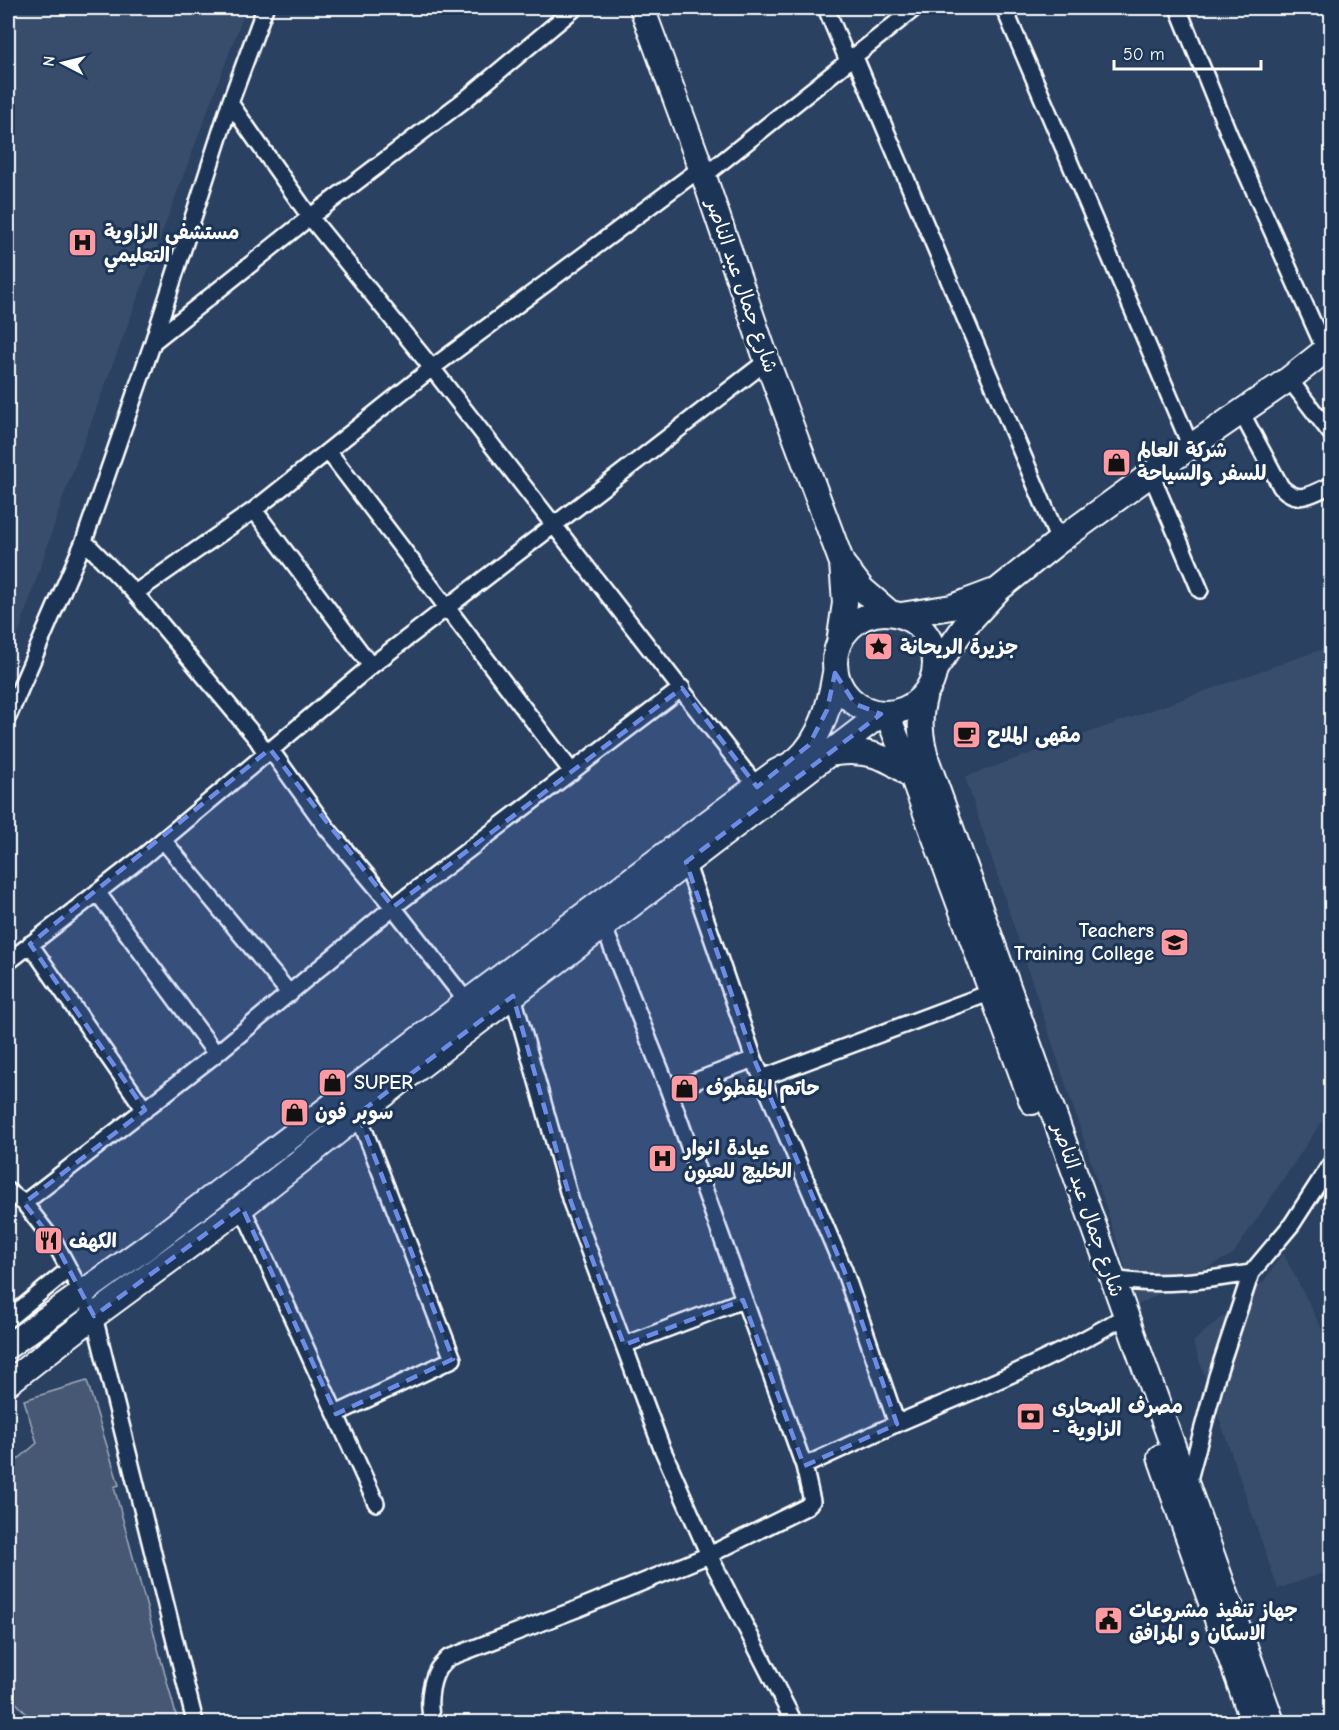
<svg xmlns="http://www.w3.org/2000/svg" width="1339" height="1730" font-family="'Comic Neue','Playpen Sans Arabic',sans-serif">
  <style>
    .built { fill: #394e6c }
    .garden { fill: #465975; stroke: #a2acba; stroke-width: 1.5 }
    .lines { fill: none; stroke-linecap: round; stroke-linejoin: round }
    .street-casing { stroke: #fff; stroke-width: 20 }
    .primary-casing { stroke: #fff; stroke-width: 28 }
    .street { stroke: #1d3557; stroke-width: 15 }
    .primary { stroke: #1d3557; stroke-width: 24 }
    .marked { fill: #6c8ce6; fill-opacity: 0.2; stroke: #6c8ce6; stroke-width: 4.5; stroke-dasharray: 12 8; stroke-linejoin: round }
    .labels { text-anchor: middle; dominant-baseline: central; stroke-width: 6; stroke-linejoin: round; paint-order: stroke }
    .poi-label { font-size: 20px; font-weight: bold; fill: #fff; stroke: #1d3557; text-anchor: start }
    .street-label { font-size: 20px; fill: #fff; stroke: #1d3557 }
  </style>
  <rect width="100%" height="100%" fill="#2a4161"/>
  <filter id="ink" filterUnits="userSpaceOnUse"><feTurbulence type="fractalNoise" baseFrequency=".0167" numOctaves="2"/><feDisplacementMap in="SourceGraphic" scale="12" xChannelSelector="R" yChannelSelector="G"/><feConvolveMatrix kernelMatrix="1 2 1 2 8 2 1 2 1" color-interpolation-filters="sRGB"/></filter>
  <g filter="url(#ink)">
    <path class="built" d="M8,8H246L64,495L8,665Z
      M1331,646V1108L1233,1254L1138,1305L965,777Z
      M1283,1253L1326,1337L1331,1353V1570L1278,1589L1193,1342L1264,1281Z"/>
    <path class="garden" d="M87,1381L119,1485L114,1487L178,1722H34L8,1694V1468L37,1443L24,1400Z"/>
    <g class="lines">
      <defs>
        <path id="street" d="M826,8L848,61
          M1004,8L1191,447
          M1178,8L1229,134L1325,350
          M854,55L1059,541
          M230,103L310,217L432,368L757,787
          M704,176L915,8
          M153,342L310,217L467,98L575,8
          M1289,379L1332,435
          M1241,412L1281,487C1300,505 1310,494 1332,485
          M328,451L572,772
          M1151,474L1200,590
          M254,510L371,666
          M84,541L135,593L257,739L266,753
          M135,593L254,510L432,368L701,168
          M8,717L84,541L153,342L230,103L265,8
          M270,749L326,827L393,907L467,1002
          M163,840L290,994
          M686,862L754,1059L844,1270L897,1424
          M97,892L216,1054
          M30,944L145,1110
          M8,962L145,855L371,666L767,361
          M513,996L571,1202L661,1446L709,1555L794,1722
          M762,1078L992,992
          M669,1091L754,1059
          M8,1191L24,1203L55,1243L94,1316L195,1722
          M24,1203L216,1054L393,907L682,688
          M242,1207L376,1503
          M1111,1279C1164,1287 1200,1281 1251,1273
          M8,1319L68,1270
          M624,1345L743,1300
          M336,1414L453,1359L358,1114
          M804,1466C835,1452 866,1437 896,1424C974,1390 1053,1360 1125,1316
          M1188,1483L1217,1376L1251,1273L1292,1224L1332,1162
          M433,1722C427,1707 430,1683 438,1669C441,1665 445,1661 448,1658L577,1609L709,1555L806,1507L812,1501L804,1466L669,1091L603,925"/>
        <path id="primary" d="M642,8L701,168L767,361L842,563L845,603L839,643
          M842,563L863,590L890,613
          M835 663a50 50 0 1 1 100 0a50 50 0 1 1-100 0Z
          M901,615L952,607L992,592
          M935,669L965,626L999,589L1059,541L1151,474L1289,379L1332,345
          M925,694C918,718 920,737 927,761L1272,1722
          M887,714L913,778L1032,1102
          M829,754C862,748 888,755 912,777
          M8,1346L144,1249L467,1002L776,772C783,768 791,765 797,760C822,738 830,703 835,673
          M8,1383L94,1316L242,1207L423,1064L881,714
          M1160,1457L1253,1722"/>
      </defs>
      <use href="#street" class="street-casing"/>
      <use href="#primary" class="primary-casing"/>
      <use href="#street" class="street"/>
      <use href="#primary" class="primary"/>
    </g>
  </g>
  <path class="marked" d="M835,673L855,704L881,714L686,862L754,1059L844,1270L897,1424L804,1466L743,1300L624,1345L571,1202L513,996L358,1114L453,1359L336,1414L242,1207L94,1316L55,1243L24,1203L145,1110L30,944L270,749L393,907L682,688L757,787L809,745L827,710Z"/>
  <defs>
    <symbol id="hospital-square" viewBox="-11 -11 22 22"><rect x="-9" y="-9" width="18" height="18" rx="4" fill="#ff9aa2" stroke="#1d3557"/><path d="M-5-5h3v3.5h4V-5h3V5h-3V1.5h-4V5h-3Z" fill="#111"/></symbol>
    <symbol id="shop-square" viewBox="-11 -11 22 22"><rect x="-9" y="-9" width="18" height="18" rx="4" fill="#ff9aa2" stroke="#1d3557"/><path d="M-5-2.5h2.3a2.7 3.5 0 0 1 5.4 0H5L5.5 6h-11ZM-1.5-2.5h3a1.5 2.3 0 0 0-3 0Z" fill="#111"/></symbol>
    <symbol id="sight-square" viewBox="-11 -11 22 22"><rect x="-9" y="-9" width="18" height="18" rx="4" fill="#ff9aa2" stroke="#1d3557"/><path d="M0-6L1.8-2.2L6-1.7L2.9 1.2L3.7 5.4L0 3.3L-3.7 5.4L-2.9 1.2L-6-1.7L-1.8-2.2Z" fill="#111"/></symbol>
    <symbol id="cafe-square" viewBox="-11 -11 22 22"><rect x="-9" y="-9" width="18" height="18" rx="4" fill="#ff9aa2" stroke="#1d3557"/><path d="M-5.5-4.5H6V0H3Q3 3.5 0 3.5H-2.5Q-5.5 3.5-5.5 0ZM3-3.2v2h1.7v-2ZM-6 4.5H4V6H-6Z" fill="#111"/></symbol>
    <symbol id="university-square" viewBox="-11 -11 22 22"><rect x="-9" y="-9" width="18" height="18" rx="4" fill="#ff9aa2" stroke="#1d3557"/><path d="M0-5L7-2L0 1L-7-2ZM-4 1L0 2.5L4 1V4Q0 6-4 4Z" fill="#111"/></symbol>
    <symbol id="restaurant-square" viewBox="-11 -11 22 22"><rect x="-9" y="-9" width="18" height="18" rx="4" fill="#ff9aa2" stroke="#1d3557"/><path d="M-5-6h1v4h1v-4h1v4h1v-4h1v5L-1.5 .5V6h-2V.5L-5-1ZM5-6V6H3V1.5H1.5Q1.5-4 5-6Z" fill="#111"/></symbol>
    <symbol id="bank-square" viewBox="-11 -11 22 22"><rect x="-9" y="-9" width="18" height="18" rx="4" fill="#ff9aa2" stroke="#1d3557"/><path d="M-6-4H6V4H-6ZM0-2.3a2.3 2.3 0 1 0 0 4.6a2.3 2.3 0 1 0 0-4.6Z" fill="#111"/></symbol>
    <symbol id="civic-square" viewBox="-11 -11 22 22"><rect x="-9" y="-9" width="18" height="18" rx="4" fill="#ff9aa2" stroke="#1d3557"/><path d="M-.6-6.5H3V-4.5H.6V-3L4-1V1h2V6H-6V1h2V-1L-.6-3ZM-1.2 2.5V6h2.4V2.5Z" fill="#111"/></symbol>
  </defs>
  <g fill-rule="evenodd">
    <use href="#hospital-square" x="66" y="226" width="33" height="33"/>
    <use href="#shop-square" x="1100" y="446" width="33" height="33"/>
    <use href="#sight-square" x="862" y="630" width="33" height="33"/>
    <use href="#cafe-square" x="950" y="718" width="33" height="33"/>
    <use href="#university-square" x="1158" y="926" width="33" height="33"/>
    <use href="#shop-square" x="316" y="1066" width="33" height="33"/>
    <use href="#shop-square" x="668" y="1072" width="33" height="33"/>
    <use href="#shop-square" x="278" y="1096" width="33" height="33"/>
    <use href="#hospital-square" x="646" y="1142" width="33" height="33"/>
    <use href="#restaurant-square" x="32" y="1224" width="33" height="33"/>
    <use href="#bank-square" x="1014" y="1400" width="33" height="33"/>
    <use href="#civic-square" x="1092" y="1604" width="33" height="33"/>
  </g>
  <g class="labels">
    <g class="poi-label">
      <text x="104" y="232">مستشفى الزاوية<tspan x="104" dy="23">التعليمي</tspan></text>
      <text x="1137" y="450">شركة العالم<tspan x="1137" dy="23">للسفر والسياحة</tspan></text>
      <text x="900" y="647">جزيرة الريحانة</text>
      <text x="987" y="735">مقهى الملاح</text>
      <text x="1154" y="930" text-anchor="end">Teachers<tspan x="1154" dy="23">Training College</tspan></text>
      <text x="354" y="1082">SUPER</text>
      <text x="706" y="1088">حاتم المقطوف</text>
      <text x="315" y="1112">سوبر فون</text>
      <text x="684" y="1148">عيادة انوار<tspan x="684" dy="23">الخليج للعيون</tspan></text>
      <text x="69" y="1241">الكهف</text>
      <text x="1052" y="1406">مصرف الصحارى<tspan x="1052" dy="23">- الزاوية</tspan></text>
      <text x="1129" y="1610">جهاز تنفيذ مشروعات<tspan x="1129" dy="23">الاسكان و المرافق</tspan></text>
    </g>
    <g class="street-label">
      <text transform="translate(742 286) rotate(71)">شارع جمال عبد الناصر</text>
      <text transform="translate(1088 1210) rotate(71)">شارع جمال عبد الناصر</text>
    </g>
  </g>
  <rect width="1339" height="1730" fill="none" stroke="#1d3557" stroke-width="30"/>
  <rect x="15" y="15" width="1309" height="1700" fill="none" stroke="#fff" stroke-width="2" filter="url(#ink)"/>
  <g transform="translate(63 63) rotate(277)" stroke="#1d3557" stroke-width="4.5" paint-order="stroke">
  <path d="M0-4.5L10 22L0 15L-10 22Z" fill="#ffffff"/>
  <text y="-9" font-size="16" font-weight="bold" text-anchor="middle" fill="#ffffff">N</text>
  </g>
  <path d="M1114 60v9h147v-9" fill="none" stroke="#ffffff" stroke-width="3"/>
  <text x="1123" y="60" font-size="18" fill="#ffffff" stroke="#1d3557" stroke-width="4.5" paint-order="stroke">50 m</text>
</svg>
